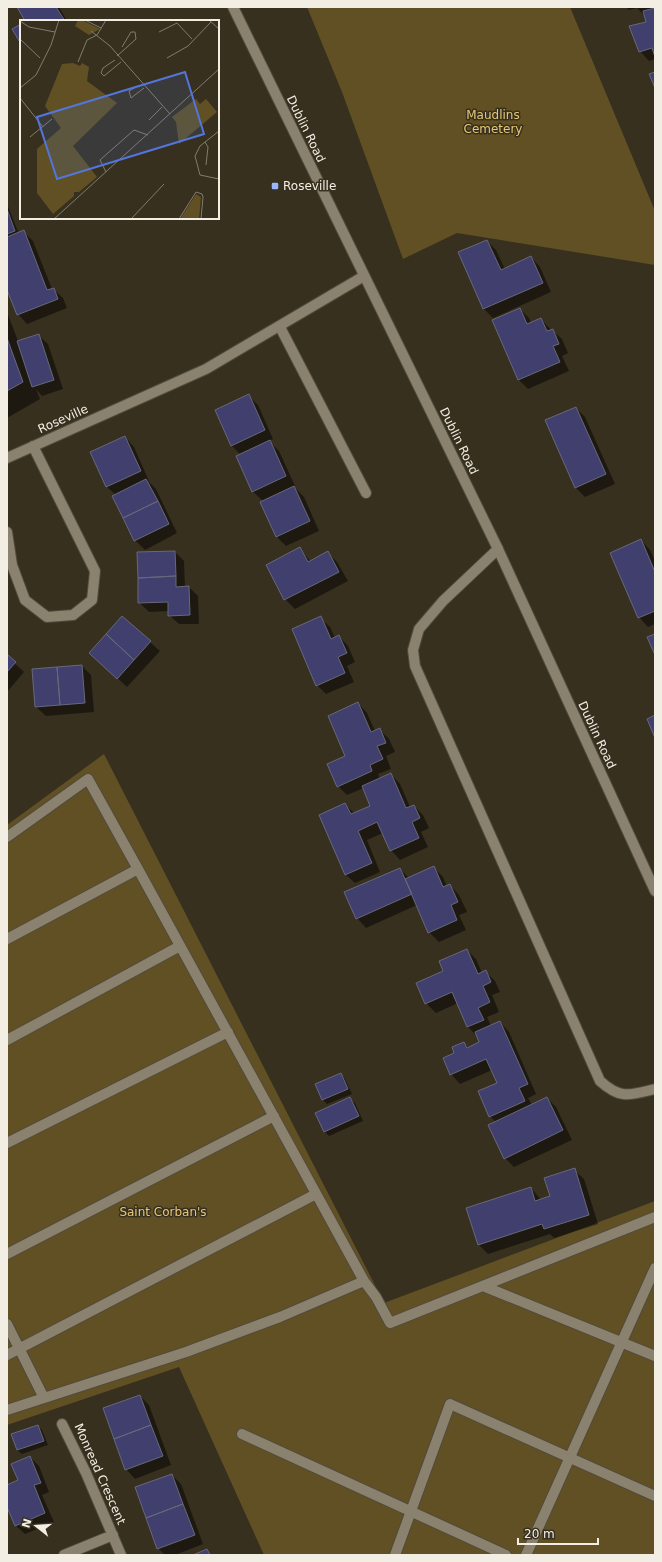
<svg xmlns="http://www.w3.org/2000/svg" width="662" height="1562" font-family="'DejaVu Sans',sans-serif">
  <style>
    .green { fill: #605023 }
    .shadow { fill: #0007 }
    .building { fill: #403f6e; stroke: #67687b }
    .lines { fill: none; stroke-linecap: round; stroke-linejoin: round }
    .lane-casing { stroke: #514b3d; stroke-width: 12 }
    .street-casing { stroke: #514b3d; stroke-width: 12 }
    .secondary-casing { stroke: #514b3d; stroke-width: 12 }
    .lane { stroke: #8a826e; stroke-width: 10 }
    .street { stroke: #8a826e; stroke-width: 10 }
    .secondary { stroke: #8a826e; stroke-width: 10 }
    .poi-dot { fill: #99b5fd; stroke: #37301f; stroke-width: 1.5 }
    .labels { text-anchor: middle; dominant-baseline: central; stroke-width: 3; stroke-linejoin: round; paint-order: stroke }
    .park-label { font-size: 12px; fill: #e7c775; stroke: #37301f }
    .street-label { font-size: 12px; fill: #f3eee4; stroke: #37301f }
    .poi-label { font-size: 12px; fill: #f3eee4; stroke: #37301f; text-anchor: start }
    .inset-road { fill: none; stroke: #827c6e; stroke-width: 1 }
    .view { fill: #5276db; fill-opacity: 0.15; stroke: #5276db; stroke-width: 2 }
    .inset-edge { fill: none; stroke: #f3eee4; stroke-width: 2 }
  </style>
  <rect width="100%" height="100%" fill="#37301f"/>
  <path class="green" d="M307,7H570L655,211V265L457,233L403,259L342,92Z
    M104,754L384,1303L655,1201V1555H264L179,1367L7,1425V825Z"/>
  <path class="shadow" d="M18,7H59L67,21H27Z
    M626,7H655V59L649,61L640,51L647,23L645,16L637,8L629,10Z
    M7,204L19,234L24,232L33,241L52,289H53L63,298L67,308L27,324L18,314L7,288Z
    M487,241L496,250L505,269L531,257L540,267L551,292L493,318L484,309L459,253Z
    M520,309L529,318L531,323L541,319L551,330H552L562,339L568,353L562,356L569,371L528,389L519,380L493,321Z
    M7,312L18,341L38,335L48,344L63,389L42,396L36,389L40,399L7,418Z
    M249,396L258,405L273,439L269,441L279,451L295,486H293L304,497L319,531L286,546L277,537L261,502L263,501L252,491L241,455L231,445Z
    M576,408L585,417L615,484L585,497L576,488Z
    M125,437L134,447L149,481H148L156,489L177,533L145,550L135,540L116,495L107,487L92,452Z
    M641,540L650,550L655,561V624L648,627L639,617Z
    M300,549L311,562L328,553L337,562L348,581L295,609L285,599Z
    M175,552L184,561L185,587H189L198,596L199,624H179L169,615V611L149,612L139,602Z
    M122,617L160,651L127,687L100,662Z
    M320,618L330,627L335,638L339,636L348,646L355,662L347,666L354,682L326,694L317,685Z
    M7,656L24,672L7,692Z
    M82,666L91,675L94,712L46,716L36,707Z
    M358,703L367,713L375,731L379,729L389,739L395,752L386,756L391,769L378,774L380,779L391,774L400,784L410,807L414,806L423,815L429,828L421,832L428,847L400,860L391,850L383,833L367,840L380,872L355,883L345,874V804L355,814L372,806L364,788L347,795L338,786L347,756Z
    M434,868L443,877L447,887L450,885L459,895L467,912L459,915L466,930L439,942L429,932L417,905L366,928L357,918L400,869L409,878Z
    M467,950L476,959L482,973L486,972L495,981L500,992L492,995L499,1012L487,1017L491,1026L500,1022L509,1032L536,1094L528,1098L532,1105L547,1098L556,1107L572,1140L514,1167L505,1158L496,1122L490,1116L498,1083L492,1070L460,1084L451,1074L464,1043L469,1048L480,1042L477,1036L468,1027L458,1003L436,1013L426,1003L444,971Z
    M341,1074L345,1079L352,1094L327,1104L323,1100L316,1085Z
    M350,1099L355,1103L363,1121L329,1136L324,1131Z
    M574,1170L584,1179L598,1224L554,1238L550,1234L488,1254L478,1244L531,1188L541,1200L551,1197Z
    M140,1396L149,1405L171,1465L135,1479L126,1469Z
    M38,1426L42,1430L48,1445L22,1454L17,1450Z
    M30,1457L39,1466L49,1492L42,1495L54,1522L25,1534L15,1525L7,1505V1486L19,1481Z
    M172,1475L181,1484L203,1544L175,1555H165L158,1548Z"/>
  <path class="building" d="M17,7H56L65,21H25Z
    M655,8V57L652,48L639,52L629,26L646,22L643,11Z
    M21,24V44L12,29Z
    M655,72V88L649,74Z
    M7,209L15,231L7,234Z
    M24,230L47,290L54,288L58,299L17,315L7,290V237Z
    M487,240L501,270L531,256L543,283L483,309L458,252Z
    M520,308L527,324L541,318L547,331L553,329L559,344L553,346L560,362L518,380L492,320Z
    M39,334L54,380L32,387L17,341Z
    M7,338L23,382L7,391Z
    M249,394L265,430L231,446L215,410Z
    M576,407L606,474L575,488L545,420Z
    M125,436L141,471L106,487L90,452Z
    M270,440L286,476L252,492L236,456Z
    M146,479L158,501L123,518L112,496Z
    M294,486L310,521L276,537L260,502Z
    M158,501L169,524L134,541L123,518Z
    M641,539L655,572V611L638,618L610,553Z
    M300,547L308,562L328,551L339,572L284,600L266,565Z
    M175,551L176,576L138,578L137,552Z
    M176,576V587L189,586L190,615L168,616V602L138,603V578Z
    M122,616L151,641L134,660L106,634Z
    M321,616L331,639L339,635L347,653L338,657L345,673L316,686L292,629Z
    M106,634L134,660L117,679L89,653Z
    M655,634V655L647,637Z
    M7,654L16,662L7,672Z
    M82,665L85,703L60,705L57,667Z
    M57,667L60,705L35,707L32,669Z
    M358,702L371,732L380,728L386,743L377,746L383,759L370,765L372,771L337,787L327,764L345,756L328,716Z
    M655,715V738L647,719Z
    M391,773L406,808L414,805L420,818L412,822L419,838L390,851L377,822L358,831L372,863L345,875L319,815L345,803L351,814L370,806L362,786Z
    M434,866L443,887L450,884L458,902L451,905L457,920L428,933L405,879Z
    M400,868L412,894L356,919L344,892Z
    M467,949L478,974L486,970L491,982L483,986L490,1002L478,1008L484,1020L467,1027L452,992L425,1004L416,983L443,971L439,961Z
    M500,1021L528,1084L519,1088L525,1101L489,1117L478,1091L497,1083L486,1059L450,1075L443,1058L454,1053L452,1047L464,1042L467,1048L479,1042L475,1032Z
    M341,1073L348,1089L322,1100L315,1084Z
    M350,1097L359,1116L324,1132L315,1113Z
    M547,1097L563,1130L504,1159L488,1125Z
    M575,1168L589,1215L544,1229L542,1224L478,1245L466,1208L531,1187L535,1201L550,1196L544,1178Z
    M140,1395L151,1425L114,1439L103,1408Z
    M38,1425L44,1441L17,1450L11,1434Z
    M151,1425L163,1456L125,1470L114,1439Z
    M30,1456L41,1483L34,1485L45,1513L15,1526L7,1507V1485L18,1480L11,1464Z
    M172,1474L183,1504L146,1518L135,1487Z
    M183,1504L195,1535L157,1549L146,1518Z
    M207,1549L210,1555H193Z"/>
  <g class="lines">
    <defs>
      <path id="lane" d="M7,837L88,779L138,869
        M7,939L138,869L364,1281L376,1297L390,1323L655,1217
        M7,1040L180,946
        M7,1143L228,1032
        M7,1254L274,1116
        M483,1286L655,1356
        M7,1324L44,1398
        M7,1355L316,1194
        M7,1410L186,1352L280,1317L364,1281
        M242,1434L506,1555
        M395,1555L450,1404L655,1496
        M526,1555L655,1268"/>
      <path id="street" d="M280,327L366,493
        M7,458L206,369L364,276
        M7,532L12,565L25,600L47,617L73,615L92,600L95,571L33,446
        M498,549L443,601L419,629L413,650L415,666L600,1081C621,1100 630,1095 655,1089
        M62,1424L86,1473L121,1555
        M64,1555L113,1535"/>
      <path id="secondary" d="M233,7L498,549L655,891"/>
    </defs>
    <use href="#lane" class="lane-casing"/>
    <use href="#street" class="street-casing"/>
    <use href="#secondary" class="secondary-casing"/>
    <use href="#lane" class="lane"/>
    <use href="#street" class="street"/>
    <use href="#secondary" class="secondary"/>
  </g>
  <rect class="poi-dot" x="271" y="182" width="8" height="8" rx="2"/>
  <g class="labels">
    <g class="park-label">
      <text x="493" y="115">Maudlins<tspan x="493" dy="14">Cemetery</tspan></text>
      <text x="163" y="1212">Saint Corban's</text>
    </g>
    <g class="street-label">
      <text transform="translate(306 129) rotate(64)">Dublin Road</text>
      <text transform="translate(63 419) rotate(-24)">Roseville</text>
      <text transform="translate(459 441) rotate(64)">Dublin Road</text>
      <text transform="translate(597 735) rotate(65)">Dublin Road</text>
      <text transform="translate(100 1474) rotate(66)">Monread Crescent</text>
    </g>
    <g class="poi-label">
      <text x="283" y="186">Roseville</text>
    </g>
  </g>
  <g transform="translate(20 20)">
    <rect width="199" height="199" fill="#37301f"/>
    <path d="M58,0L64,1L80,9L69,15L55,6ZM53,43L60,46L62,43L69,47L67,61L97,83L53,126L77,157L59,172H54V176L33,194L17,173V129L41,108L25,86L42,44ZM176,79L180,84L186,79L197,92L159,124L156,102L152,97ZM176,174L181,177L179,199H160Z" fill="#605023"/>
    <path class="inset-road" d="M65,0L81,8M189,0L199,9M0,1L9,7L35,12M71,11L90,26L150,94M139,12L157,3L172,19M0,19L20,38M97,36L116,19L115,12H111L102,27M147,38L168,26L191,2M95,40L83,48L81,53L84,56L101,42M58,42L67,20L77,15L86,0M116,67L109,71L111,78L124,68M0,68L16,55L31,25L39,0M0,78L23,107M129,100L142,87M199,111L180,126L175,136L180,155L199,159M10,117L32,99M185,122L188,127L186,145M86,152L80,140L114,110L128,115M34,199L199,49M111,199L144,164M159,199L176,172L182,174L183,177L181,199"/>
    <path class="view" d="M165,52L184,114L37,159L17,97Z"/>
    <rect width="199" height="199" class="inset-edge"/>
  </g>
  <rect width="662" height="1562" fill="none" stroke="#f3eee4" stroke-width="16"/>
  <g transform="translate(36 1526) rotate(287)" stroke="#37301f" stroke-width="3" paint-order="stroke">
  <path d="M0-3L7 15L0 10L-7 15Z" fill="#f3eee4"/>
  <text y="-6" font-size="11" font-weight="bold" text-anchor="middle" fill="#f3eee4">N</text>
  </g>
  <path d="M518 1538v6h80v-6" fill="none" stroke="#f3eee4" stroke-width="2"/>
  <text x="524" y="1538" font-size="12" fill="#f3eee4" stroke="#37301f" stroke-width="3" paint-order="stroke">20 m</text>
</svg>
